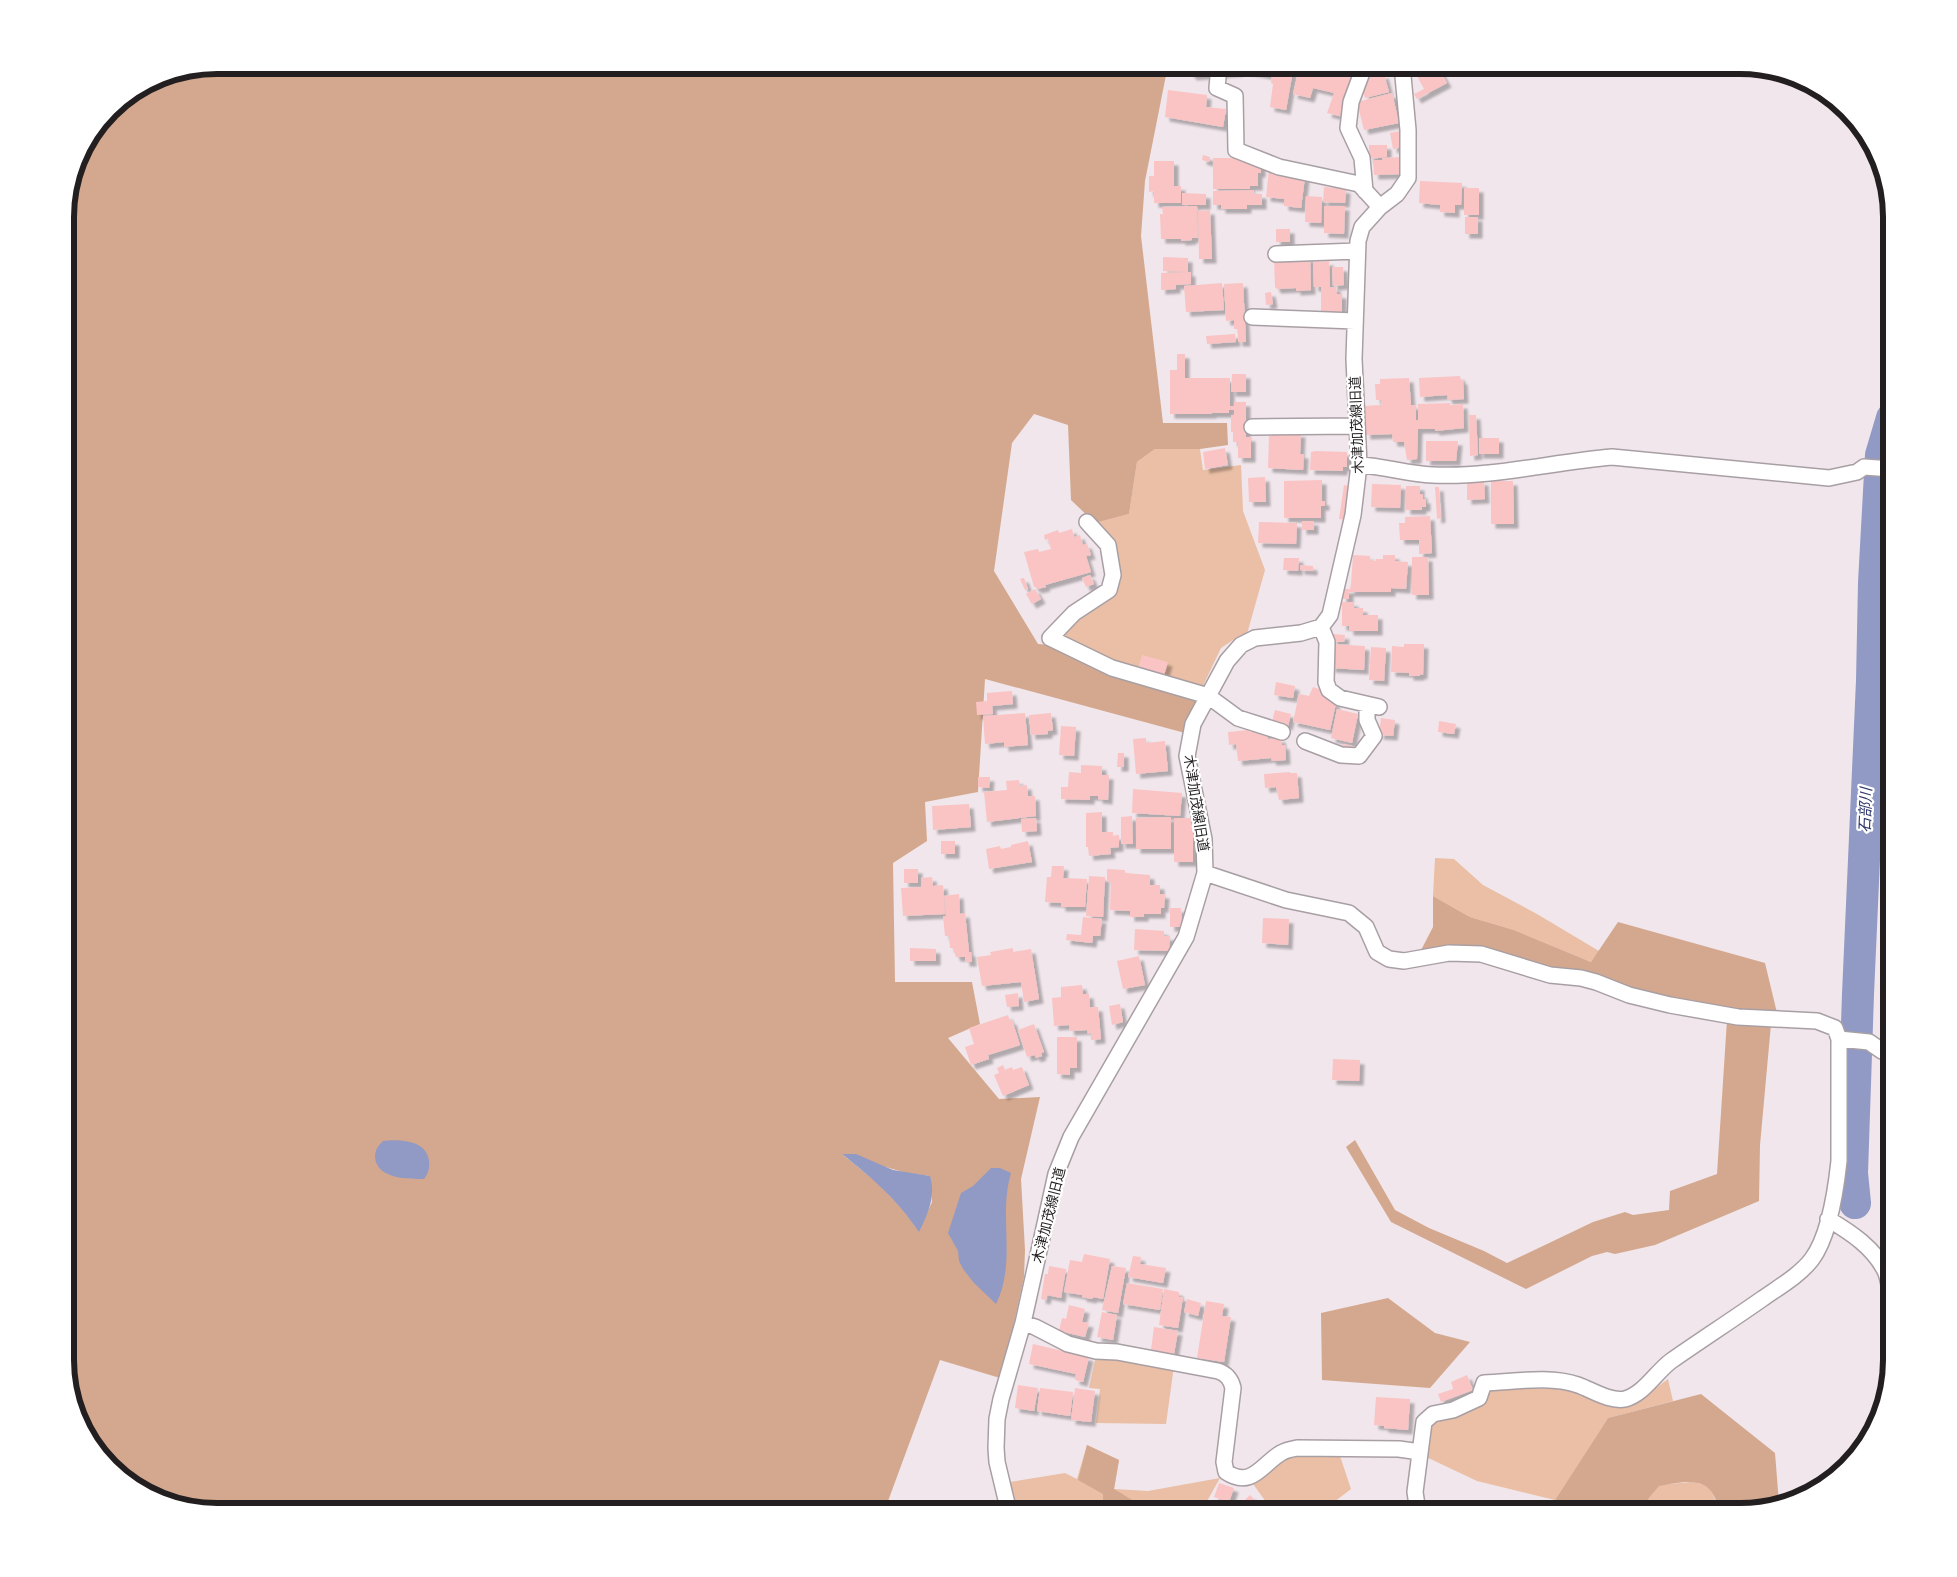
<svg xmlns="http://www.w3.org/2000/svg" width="1957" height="1577" font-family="Inter,'Noto Sans JP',sans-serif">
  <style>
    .green { fill: #eabfa5 }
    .forest { fill: #d4a88e; fill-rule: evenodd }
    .water { fill: #909ac4 }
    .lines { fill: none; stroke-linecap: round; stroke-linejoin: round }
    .river { stroke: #909ac4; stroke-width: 32 }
    .building { fill: #fac4c4; filter: url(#shadow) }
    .street-casing { stroke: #a89fa4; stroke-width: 18 }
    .street { stroke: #fff; stroke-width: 15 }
    .labels { text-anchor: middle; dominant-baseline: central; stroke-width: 4.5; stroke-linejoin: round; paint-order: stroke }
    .street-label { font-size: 14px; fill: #231f21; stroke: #fff }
    .water-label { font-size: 15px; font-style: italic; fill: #2e366b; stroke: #fff }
    .rim { fill: none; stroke: #231f21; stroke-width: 6 }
  </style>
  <defs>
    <filter id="shadow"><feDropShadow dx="4.5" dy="4.5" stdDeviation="1" flood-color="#0004"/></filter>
  </defs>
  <rect width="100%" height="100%" fill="#f0e6eb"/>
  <path class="green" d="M1155,449H1200L1203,470L1241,465L1243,511L1265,570L1247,634L1239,636L1221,648L1202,688L1113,663L1060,639L1118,574L1095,523L1129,514L1137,462Z
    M1435,858L1454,859L1483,885L1537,914L1599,951L1591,962L1514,930L1470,917L1433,896Z
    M1096,1356L1174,1366L1166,1424L1096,1423L1100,1389L1089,1388Z
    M1668,1379L1673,1401L1608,1418L1555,1500L1477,1481L1422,1455L1428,1422L1488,1387L1555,1389L1575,1392L1609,1404L1633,1405Z
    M1087,1445L1119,1460L1114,1489L1148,1491L1220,1478L1201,1512H1017L1010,1482L1065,1473L1077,1479Z
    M1339,1453L1351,1489L1321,1512H1273L1251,1481L1284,1456Z
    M1691,1482C1712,1485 1714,1493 1718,1512H1644L1649,1498L1659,1485Z"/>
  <path class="forest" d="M217,65H1168L1145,181L1141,236L1163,423H1227L1228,445L1200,449H1155L1137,462L1129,514L1095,523L1071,500L1068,425L1034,414L1012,443L994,571L1038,644L1051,645L1202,688L1190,713L1185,733L985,679L978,792L925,802L927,841L893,863L895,982H972L980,1024L948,1038L999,1099L1040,1097L1021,1179L1025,1250L1024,1277L1009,1346L1000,1378L940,1360L884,1512H216L159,1501L117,1475L81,1427L65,1370V207L81,150L116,103L159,76ZM383,1141L407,1142L418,1179L406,1177ZM842,1154L906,1173L930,1176L932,1202L919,1231L904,1211L881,1186Z
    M1433,896L1470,917L1514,930L1591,962L1618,922L1765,963L1778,1017L1738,1015L1529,965L1418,956L1433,927Z
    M1727,1020L1771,1024L1760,1145L1759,1201L1655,1245L1615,1254L1607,1252L1592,1256L1526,1289L1391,1222L1346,1147L1355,1140L1395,1210L1429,1228L1484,1251L1507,1263L1593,1222L1625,1212L1633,1215L1669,1210L1670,1191L1717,1174Z
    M1388,1298L1435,1333L1470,1342L1430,1388L1322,1380L1321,1313Z
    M1701,1394L1775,1453L1779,1503L1740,1512H1718C1717,1507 1717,1501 1714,1496C1704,1475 1677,1483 1659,1486L1649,1498L1644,1512H1556L1555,1500L1608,1418Z
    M1087,1445L1119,1460L1114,1489L1152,1512H1103V1494L1078,1480Z"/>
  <path class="water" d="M383,1141C399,1139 427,1140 429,1161C430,1168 428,1174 424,1179C407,1179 378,1179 375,1158C375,1149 378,1146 383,1141Z
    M842,1154H856L893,1170L930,1176C936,1196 928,1214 919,1232C896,1198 873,1179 842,1154Z
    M991,1168H1000L1011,1173C998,1216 1017,1262 996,1304L974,1283L963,1269L959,1261L958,1251L948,1233L961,1193L973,1186Z"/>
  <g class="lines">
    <path class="river" d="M1855,1203L1852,1173L1858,994L1872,681L1874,583L1881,455L1892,418"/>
  </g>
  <path class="building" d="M1189,65H1239V72L1192,76V74H1190Z
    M1243,65H1294L1286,110L1270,107L1273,84L1271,83L1272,76L1242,70Z
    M1300,65H1340L1355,69L1343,117L1327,113L1334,93L1313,88L1310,98L1293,94Z
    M1432,65H1437L1447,83L1417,99L1414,94L1424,89L1415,72Z
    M1384,74L1389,92L1365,98L1362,86L1367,83L1366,78Z
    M1168,90L1207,95L1206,107L1226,109L1223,127L1165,117Z
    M1392,93L1399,123L1364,130L1357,102Z
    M1400,131L1403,147L1393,149L1390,133Z
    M1369,145H1387V157L1369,159Z
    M1203,155L1210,157L1209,162L1202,160Z
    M1402,157L1403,174L1374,175L1373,160H1382L1383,163L1382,158Z
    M1213,158H1255L1261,163V173H1258V186H1250V189H1213Z
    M1154,161H1174V186H1181V203H1154V191L1149,192V176H1154Z
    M1269,169L1305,177L1301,208L1284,206V199L1266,197Z
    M1420,181L1462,183L1461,205H1455V213L1440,212V205L1419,203Z
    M1324,187L1346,189L1345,203L1323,202Z
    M1464,188H1479V215H1464Z
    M1254,190V194H1262V205H1247V209H1221V205H1213V191Z
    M1182,193L1206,194V205H1182Z
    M1306,196L1322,197L1321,223L1305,222Z
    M1197,206L1198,238H1192V240L1181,241V239H1161L1160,214H1163L1162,207Z
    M1324,206H1345L1344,234L1324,233Z
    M1210,210L1212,259H1199L1198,211Z
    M1465,217H1478V234H1465Z
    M1276,229H1290V242H1276Z
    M1163,257L1188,258V272L1163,271Z
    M1310,257L1311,290L1296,291V288L1277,289L1275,287L1274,258Z
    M1329,261L1330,287H1336L1337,294H1342V313L1321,314V287H1314L1313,262Z
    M1332,267H1343L1344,285L1333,286Z
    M1191,272V284L1176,285V289L1161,290V273Z
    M1222,283L1224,310L1186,312L1184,286Z
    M1243,283L1246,342H1238V329H1234V320L1226,321L1224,284Z
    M1271,292L1273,304L1266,305L1265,293Z
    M1235,334L1236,342L1207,344L1206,336Z
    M1177,354H1185V378H1230V406H1234V402H1246V437H1251V458H1238V442H1233V432H1231V415H1234V410H1229V413H1212V414H1170V370H1177Z
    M1232,374H1246V392H1231Z
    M1460,376L1461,380H1463L1464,399L1448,400L1447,395L1420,397L1419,378Z
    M1409,378L1411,405H1416V420H1418V404L1450,403V405L1463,404L1464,428L1435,431V429H1418L1417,459L1407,460L1404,442H1393L1392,434L1366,435L1364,406L1381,405V400H1376L1375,384H1380V379Z
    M1469,415H1476L1478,455L1470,456Z
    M1272,432L1301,433L1300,454H1304L1303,470L1268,468L1269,436H1272Z
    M1479,438H1499V454H1479Z
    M1426,441H1458L1456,461H1426Z
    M1225,448L1228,465L1205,469L1203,452Z
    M1316,451L1347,452V467H1343V471L1310,470L1311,452Z
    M1265,477L1266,502H1249L1248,478Z
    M1322,480V501H1325V506H1321V518H1284V481Z
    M1467,481H1484L1485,499L1467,500Z
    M1491,481H1513L1514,524H1491Z
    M1372,484L1401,485L1400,508L1371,507Z
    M1344,485L1353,487L1347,520L1339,519Z
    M1406,486H1420V494H1423V499H1426V507H1422V510H1406Z
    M1435,487H1439L1441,518L1437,519Z
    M1430,516L1432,553L1419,554V540H1400L1399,523H1405V517Z
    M1302,521H1314V530H1302Z
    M1259,522L1297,523L1296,544L1258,543Z
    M1072,529L1074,537L1080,535L1083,545L1087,544L1091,555L1086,556L1091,572L1045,585L1046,587L1037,589L1036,587H1034L1024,552L1038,549L1039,552L1051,549L1048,539L1045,540L1044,535L1058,530L1059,533Z
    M1353,555L1370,556V560L1376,561V559H1383V555H1395V561L1408,562L1406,589L1391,588V592H1349V599H1342V589H1350L1351,584Z
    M1412,557H1428L1429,595H1412Z
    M1284,558H1299L1298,571L1283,570Z
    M1300,565L1313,566V571L1300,570Z
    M1090,575L1094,584L1086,587L1082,578Z
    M1024,578L1028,589L1025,590L1020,579Z
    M1035,589L1041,599L1032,604L1026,594Z
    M1342,602H1354V608H1363V615H1378V631H1349V626H1342Z
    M1333,634L1345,635L1344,642H1332Z
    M1332,644L1365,646L1364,670L1331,668Z
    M1404,644H1424L1423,675L1420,674V676H1409V673L1391,672L1392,646L1404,647Z
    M1371,647L1386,648L1384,681L1369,680Z
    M1142,655L1168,662L1163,679L1137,672Z
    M1276,682L1295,686L1293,698L1274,695Z
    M1313,687L1322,690L1321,694L1326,695L1325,699L1336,703L1330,730L1293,722L1299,694L1309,696Z
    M1012,691L1013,704L992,706L993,714L977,715L976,702L987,701V693Z
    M1337,709L1358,714L1352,743L1331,738Z
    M1275,710L1291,714L1288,726L1272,722Z
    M1025,713L1028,745L1004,747V742L985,744L983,716Z
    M1051,713L1053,730L1048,731V734L1031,735L1029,715Z
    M1381,718L1395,720L1393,736L1379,735Z
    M1439,721L1456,724L1454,734L1438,732Z
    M1061,726L1076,727L1074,756L1059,755Z
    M1249,730V732L1268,730V739L1281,738L1282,745H1285L1286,760L1272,761L1271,758L1238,761L1236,744L1229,745L1228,732Z
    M1146,738V743L1165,741L1168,771L1136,774L1133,739Z
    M1343,744L1356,747L1354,755L1334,746L1342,747Z
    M1118,753H1124V767H1117Z
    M1081,765L1102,766V775H1109L1108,800L1098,799V796H1090V800L1061,799V787H1068L1069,772L1081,773Z
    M1290,772V773H1297L1299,798L1279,800L1276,787L1265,788L1264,774Z
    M978,777H990L989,788L978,787Z
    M1019,780L1020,786L1027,785L1028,796H1035L1036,816L987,822L984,792L1007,790L1006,781Z
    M1133,789L1182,793L1180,816L1132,813Z
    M969,804L971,827L933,830L932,806Z
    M1102,812V832H1113V836L1119,835V847L1110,848L1111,854L1089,856L1088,847H1086V813Z
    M1132,816L1133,844H1121V817Z
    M1171,817V849H1136V818Z
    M1036,818L1037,831L1022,832L1021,819Z
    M1174,818H1193V862H1174Z
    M941,841H955V854H941Z
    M1028,841L1032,862L989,869L986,849L1000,846L1001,849L1011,847V845Z
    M1052,866H1064L1063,878L1087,879L1085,907H1061V903L1045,902L1047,877H1051Z
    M904,869H918V883H904Z
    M1107,869L1125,870V873L1150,875V885H1160V894H1165L1164,908H1161V914H1144V917H1130V911L1110,910L1111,882H1107Z
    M1089,876L1105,877L1103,917L1086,916Z
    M932,877L933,886L943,885L945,914L903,916L901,888L922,887L921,878Z
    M959,894L960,914L965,913L969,952H971L972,962H965V957H956L953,948H950L949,936H945L943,916H946L944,896Z
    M1170,908H1181L1182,927H1170Z
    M1083,917L1102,919L1100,936H1093L1092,943L1066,940L1067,934L1081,935Z
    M1263,918L1289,919L1288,945L1262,943Z
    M1135,929L1164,931V936H1170L1169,951L1134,950Z
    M910,948L936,949V961H910Z
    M1013,948V952L1031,949L1039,999L1024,1002L1021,982L982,986L977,957L991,955L990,952Z
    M1139,956L1145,985L1123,989L1117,961Z
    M1082,985L1083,994H1089L1090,1007H1098L1101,1039L1091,1040V1033L1088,1034L1087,1030L1070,1031L1069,1025L1054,1026L1052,998L1061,997V987Z
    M1018,993L1019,1006L1007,1007L1005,995Z
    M1120,1004L1123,1022L1112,1025L1109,1006Z
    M1008,1015L1010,1021L1012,1020L1020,1045L988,1055L989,1059L971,1065L965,1047L974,1044L969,1028Z
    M1034,1024L1044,1052L1041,1053L1042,1056L1036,1058L1035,1055L1027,1057L1018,1030Z
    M1057,1037H1077V1068H1070V1075L1057,1074Z
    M1333,1059L1360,1060L1359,1081L1332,1080Z
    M1003,1065L1005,1070L1012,1067L1013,1070L1022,1067L1029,1085L1003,1096L994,1075L999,1073L997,1068Z
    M1084,1254L1110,1259L1103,1299L1093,1297L1092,1299L1082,1297V1295L1064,1292L1070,1260L1082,1262Z
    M1133,1256L1141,1257L1140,1264L1166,1268L1163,1283L1128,1277Z
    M1049,1266L1066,1269L1061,1298L1047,1295L1046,1300L1041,1299L1045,1274H1048Z
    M1112,1266L1126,1268L1118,1313L1102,1310Z
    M1127,1283L1163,1289L1160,1310L1123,1304Z
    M1164,1289L1179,1292V1297H1183L1178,1328L1159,1325Z
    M1187,1299L1201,1303L1198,1316L1184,1312Z
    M1206,1301L1224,1304L1222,1316L1231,1317L1224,1362L1197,1358Z
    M1069,1305L1085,1309L1082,1322L1089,1323L1085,1337L1059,1331L1062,1318L1066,1319Z
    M1102,1312L1117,1315L1113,1340L1097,1337Z
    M1154,1327L1178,1331L1174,1354L1151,1350Z
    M1033,1344L1089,1357L1083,1382L1075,1380L1076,1374L1029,1364Z
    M1467,1375L1473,1390L1441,1402L1438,1394L1453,1389L1451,1382Z
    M1018,1385L1038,1388L1034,1411L1015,1408Z
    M1040,1388L1073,1392L1070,1416L1037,1411Z
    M1075,1388L1095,1391L1091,1422L1071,1420Z
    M1376,1397L1410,1399L1408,1430L1384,1428V1426L1374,1425Z
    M1219,1483L1234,1488L1229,1502L1214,1497Z
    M1250,1495L1266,1512H1233Z"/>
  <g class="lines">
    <defs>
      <path id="street" d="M1356,65L1364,67L1382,65
        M1364,67L1351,102L1348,128L1362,158L1365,191
        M1218,77L1217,88L1235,96L1236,150L1279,167L1359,184L1380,207
        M1276,254L1357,251
        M1252,317L1355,321
        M1252,427L1357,426
        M1359,465C1384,466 1408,474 1432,475C1491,478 1553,462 1612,457L1829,478L1857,472L1864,467L1892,469
        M1087,522L1108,545L1113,575L1109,590L1074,613L1050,638L1112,668L1208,696L1238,718L1282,732
        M1321,627L1327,642L1326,682L1329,690L1340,698L1379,707
        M1305,741L1341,755L1359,756L1374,736L1367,720V705
        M1205,873L1286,900L1349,913L1366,927L1377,952L1389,959L1404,961L1449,953L1481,954L1550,975L1581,978L1596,982L1629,995L1670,1005L1738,1017L1817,1021L1835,1028L1839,1039V1161C1836,1189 1829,1236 1812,1259C1800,1275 1779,1287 1762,1299C1732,1320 1701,1340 1671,1361C1656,1372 1644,1394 1625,1399C1610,1402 1592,1390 1578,1385C1549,1375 1514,1382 1484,1383L1479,1398L1453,1410L1433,1414L1424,1422L1415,1492L1418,1512
        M1839,1039L1869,1042L1882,1051H1892
        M1828,1219C1850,1232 1875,1248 1886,1273C1889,1281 1890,1291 1892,1300
        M1023,1323L1035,1327L1068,1344L1096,1351L1117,1352L1218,1371C1227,1374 1231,1379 1233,1388L1224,1462L1226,1472C1252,1489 1262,1464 1281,1453C1286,1450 1292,1449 1297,1448L1399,1449L1420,1452
        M1009,1512L997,1462L996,1448L997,1419L1001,1399L1023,1323L1056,1174L1071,1137L1186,937L1205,873L1204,839L1187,756L1193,724L1227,661L1241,645L1255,638L1301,633L1321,627L1330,615L1353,515L1359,465L1354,359L1358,241L1362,227L1380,207L1397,194L1408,178V130L1403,76L1405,65"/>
    </defs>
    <use href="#street" class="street-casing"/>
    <use href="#street" class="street"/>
  </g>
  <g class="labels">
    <g class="street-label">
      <text transform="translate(1356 425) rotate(-92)">木津加茂線旧道</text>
      <text transform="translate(1197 803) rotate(81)">木津加茂線旧道</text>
      <text transform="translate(1048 1215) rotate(-76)">木津加茂線旧道</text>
    </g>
    <g class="water-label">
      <text transform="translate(1865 810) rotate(-88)">石部川</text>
    </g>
  </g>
  <path d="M0 0H1957V1577H0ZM217 74H1740A143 143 0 0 1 1883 217V1360A143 143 0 0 1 1740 1503H217A143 143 0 0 1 74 1360V217A143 143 0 0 1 217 74Z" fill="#fff" fill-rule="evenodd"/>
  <path class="rim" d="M217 74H1740A143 143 0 0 1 1883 217V1360A143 143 0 0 1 1740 1503H217A143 143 0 0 1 74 1360V217A143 143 0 0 1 217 74Z"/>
</svg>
